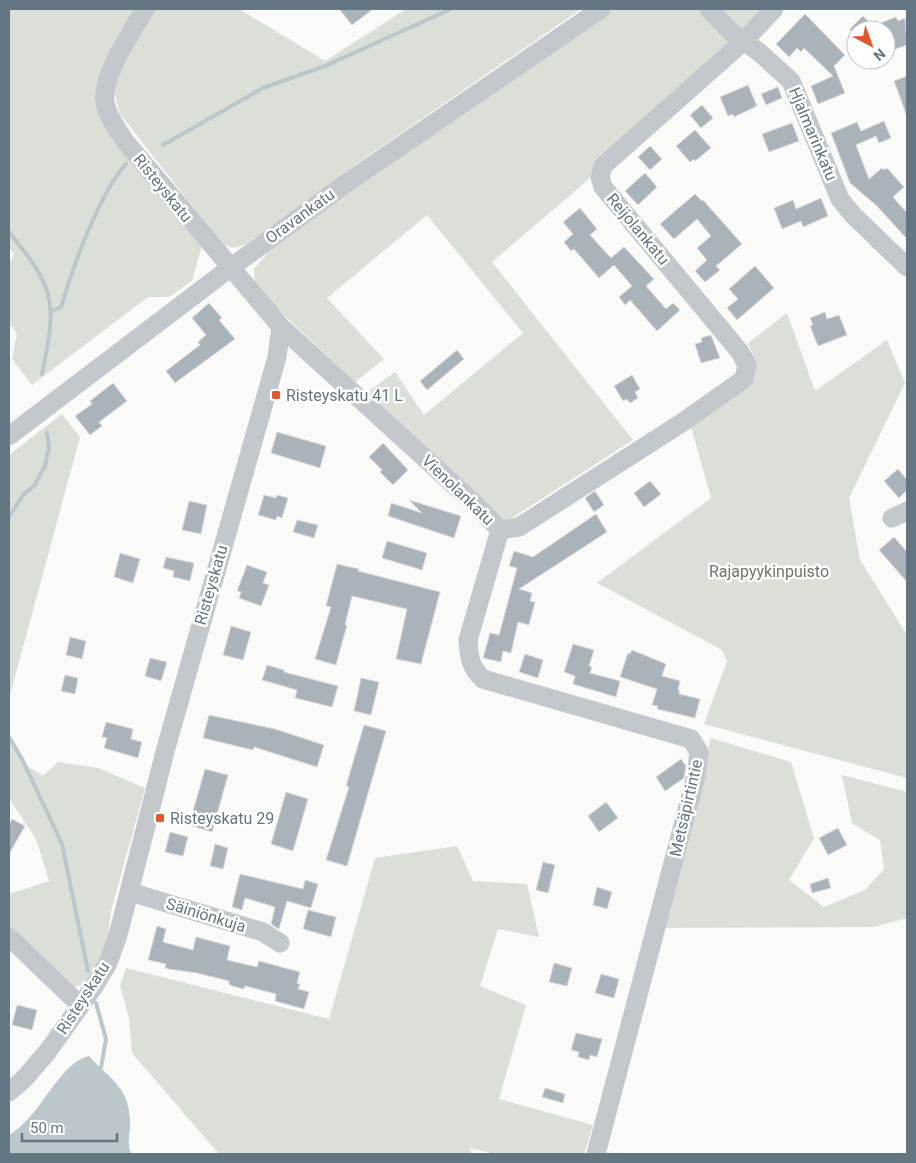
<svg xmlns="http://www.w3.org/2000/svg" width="916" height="1163" font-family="Roboto,sans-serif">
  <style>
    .green { fill: #dadfd7 }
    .water { fill: #bbc7cb }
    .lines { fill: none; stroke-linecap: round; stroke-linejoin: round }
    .stream { stroke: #bbc7cb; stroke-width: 4 }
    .building { fill: #aab3b9; stroke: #dcdcda }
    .minor { stroke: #c3c8cc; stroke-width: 19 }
    .poi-dot { fill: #e4572e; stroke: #fff; stroke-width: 2 }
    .labels { text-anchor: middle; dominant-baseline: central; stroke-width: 5; stroke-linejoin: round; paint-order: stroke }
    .street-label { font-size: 16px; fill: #657683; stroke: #fff }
    .poi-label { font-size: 16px; fill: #657683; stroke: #fff; text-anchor: start }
    .park-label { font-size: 16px; fill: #687a64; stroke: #fff }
  </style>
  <rect width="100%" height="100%" fill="#fafaf8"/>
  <path class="green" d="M9,9H137L98,102L202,245L192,281L169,297H148L32,385L12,359L17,334L9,323V264L14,254L9,248Z
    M151,9H239L325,61L406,9H581L355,165L245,245L234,248L222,244L120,114L113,87L120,70Z
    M613,9H765L601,159L588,180L492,262L633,440L512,518L499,521L366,393L395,372L424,415L523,333L427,215L327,298L384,359L355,382L255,288L254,269L270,250L337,200Z
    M787,313L815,391L887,340L905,383L849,498L860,560L907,635V778L704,724L727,661L722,650L597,583L711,498L691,427L752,384L755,360L748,343Z
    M62,414L80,437L9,699V455Z
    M9,736L24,764L43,776L58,762L98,768L145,788L111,911L106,952L93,977L81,985L72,987L9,928V894L49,881L36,839L9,798Z
    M711,738L791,762L814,838L789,880L824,907L865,890L884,869L880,840L852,823L842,775L907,792V918L873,927L661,928Z
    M457,846L473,881L527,884L539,937L498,929L480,986L526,1005L499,1099L593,1125L584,1154H496L470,1148L472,1154H219L132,1053L129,1018L120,986L126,968L329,1019L375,858Z"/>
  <path class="water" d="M89,1056C108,1078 129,1086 130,1120C131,1132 126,1142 131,1154H9V1135C41,1117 59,1062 89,1056Z"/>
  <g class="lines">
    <path class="stream" d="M163,145L263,88L325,66L451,9
      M9,232C56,290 57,301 42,374
      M52,311L61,307C72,269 100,192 126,164
      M9,517L23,495L34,486L45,466L49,448L47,433
      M9,737L22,759L62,844L88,971
      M96,1003L106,1039L101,1068"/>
  </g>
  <path class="building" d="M339,9H373L352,25Z
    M805,14L845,55L834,66L845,93L818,104L811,86L833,76L804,48L801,52L797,48L789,57L776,44Z
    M863,16L873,26L896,17L898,21L905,18L907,45L893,50L892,46L886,49V30H849Z
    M907,76V114H906L894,81Z
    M748,85L757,106L734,117L733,114L728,116L720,97Z
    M778,87L782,98L766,105L761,94Z
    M702,105L713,118L701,128L690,115Z
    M884,121L891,138L879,143L876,136L856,145L869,179L882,168L884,170L887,168L904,187L893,197L907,213V239L877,206L850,183L831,133L857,122L861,131Z
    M792,123L799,141L769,152L762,134Z
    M695,130L711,148L695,161L694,159L690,162L676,146Z
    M650,146L662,159L650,170L638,157Z
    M645,173L657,187L638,205L625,191Z
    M695,194L702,201L703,200L742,244L716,266L720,270L705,282L695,271L707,260L697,248L711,236L697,219L674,239L660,224Z
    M821,198L828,216L803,227L801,221L782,229L774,208L793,200L796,209Z
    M580,208L597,229L590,235L611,258L624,247L654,279L646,286L666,309L673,303L680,310L657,331L630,300L625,305L619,297L632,286L614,265L599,278L574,249L571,251L564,242L573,234L563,222Z
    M755,266L774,288L737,320L727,308L738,299L729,289Z
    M209,303L222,318L219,320L235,339L175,383L166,371L200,345L198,342L206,335L192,318Z
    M825,312L827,319L839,315L847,335L818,346L810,326L813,325L810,318Z
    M711,335L720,358L701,363L695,344L702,342L701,338Z
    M457,350L464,359L427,390L420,381Z
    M632,375L640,389L635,392L638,398L630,403L627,399L623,401L614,386Z
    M113,383L127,401L99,422L102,426L90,435L75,416L92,404L90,401Z
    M277,432L326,446L320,468L271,453Z
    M383,443L408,470L393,485L380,472L382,470L369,457Z
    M898,469L907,480V490L899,498L884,481Z
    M650,481L661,494L644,507L634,493Z
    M595,491L604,505L594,512L585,498Z
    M264,495L276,498L277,495L288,498L282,518L277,516L276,520L258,515Z
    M409,500L461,516L454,538L388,516L391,503L422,513Z
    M189,501L207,505L201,534L182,530Z
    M596,514L607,532L519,589L532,593L530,601L535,602L529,625L518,622L511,653L503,651L501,662L483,658L490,633L499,635L517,568L509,566L514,551L533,557Z
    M297,520L318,525L314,538L293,532Z
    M894,537L907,552V582L879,550Z
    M387,541L427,553L422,570L382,558Z
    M120,553L140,559L133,583L114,577Z
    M166,557L194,563L190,581L173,577L174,571L163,568Z
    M337,564L359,569L358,571L440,592L421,664L396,659L407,609L352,596L345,625H347L336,665L315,659L331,607L326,606Z
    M247,565L267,572L263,583L269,585L261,606L239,598L241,592L237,591Z
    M231,626L251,632L243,660L223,655Z
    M70,637L86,641L82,659L66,655Z
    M573,644L594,650L589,666L592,667L590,673L620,681L616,697L573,684L575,676L564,672Z
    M632,650L666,664L662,676L680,681L678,690L680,691L679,694L700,699L695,718L657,709L658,706L652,705L657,689L620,677L628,653L630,654Z
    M525,654L543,660L538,678L519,672Z
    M150,658L167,662L161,681L145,676Z
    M267,665L284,670V672L338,686L332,707L295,698L297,690L262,680Z
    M65,675L78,678L75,694L61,691Z
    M361,678L379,682L371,715L354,711Z
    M209,715L275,729L324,745L317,767L254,747L253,750L203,738Z
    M106,722L133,729L131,739L142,742L138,758L104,748L107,738L102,737Z
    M364,725L386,731L347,866L326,860L349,787L346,786Z
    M681,759L686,766L684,778L665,791L656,777Z
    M205,769L228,775L212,832L189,825Z
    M286,792L308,799L293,851L271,844Z
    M606,802L618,818L599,832L588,816Z
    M12,819L25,826L9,854V825Z
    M838,828L847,845L828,855L819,838Z
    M170,832L188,837L183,856L165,852Z
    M215,844L228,848L223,869L210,866Z
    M543,862L555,865L548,893L536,890Z
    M240,874L303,889L305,880L318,884L311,908L287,901L279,929L271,924L275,907L245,898L242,910L232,907Z
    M828,878L831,888L812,893L810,884Z
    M597,887L612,892L607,909L593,905Z
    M308,910L336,917L331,937L303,929Z
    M157,926L166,929L163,942L193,950L196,937L230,946L227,960L257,967L259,961L300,972L297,983L300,984L298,989L309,992L304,1009L275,1001L276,994L245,986L244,989L232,986L229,984V981L197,973L168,969L165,967L166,964L148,960Z
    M554,963L572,968L567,986L549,982Z
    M601,974L619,979L614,998L595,993Z
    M17,1005L37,1010L32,1030L12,1025Z
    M576,1033L602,1039L597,1057L590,1055L589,1060L578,1057L579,1052L571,1050Z
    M545,1088L565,1094L563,1103L542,1097Z"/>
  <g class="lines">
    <path class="minor" d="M709,9L731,32L759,52L791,81L840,199L853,215L907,267
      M281,327L474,503L500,530
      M9,436L230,268L345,184L601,9
      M892,518L907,511
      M500,530L468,640C469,657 470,667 483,679L691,739L699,752L696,776L596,1154
      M500,530L519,527L680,424L744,379L747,365L740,352L603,187L600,177L603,166L744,41L774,9
      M130,892L263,932L280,943
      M9,937L80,1005
      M9,1092L24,1079L48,1051L93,988L108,963L118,935L166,748L277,357L281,327L124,140C117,128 107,116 105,102C101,75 133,31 145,9"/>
  </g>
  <g class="poi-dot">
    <rect x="271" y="390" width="10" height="10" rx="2.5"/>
    <rect x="155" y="813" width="10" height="10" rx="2.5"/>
  </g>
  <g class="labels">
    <g class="street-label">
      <text transform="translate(813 134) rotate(67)">Hjalmarinkatu</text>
      <text transform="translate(163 188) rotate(51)">Risteyskatu</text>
      <text transform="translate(300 216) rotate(-36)">Oravankatu</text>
      <text transform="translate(638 229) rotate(50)">Reijolankatu</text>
      <text transform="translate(458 490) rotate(44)">Vienolankatu</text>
      <text transform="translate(211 585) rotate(-74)">Risteyskatu</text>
      <text transform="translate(686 808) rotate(-77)">Metsäpirtintie</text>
      <text transform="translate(206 915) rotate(17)">Säiniönkuja</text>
      <text transform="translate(83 998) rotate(-57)">Risteyskatu</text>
    </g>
    <g class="poi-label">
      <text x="286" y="395">Risteyskatu 41 L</text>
      <text x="170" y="818">Risteyskatu 29</text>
    </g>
    <g class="park-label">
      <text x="769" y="571">Rajapyykinpuisto</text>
    </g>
  </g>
  <rect width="916" height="1163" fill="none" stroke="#657683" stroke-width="20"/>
  <g transform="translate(871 45) rotate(139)"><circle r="24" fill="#ffffff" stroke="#c1c8cd"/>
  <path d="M0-4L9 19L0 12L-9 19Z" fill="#e4572e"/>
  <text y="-8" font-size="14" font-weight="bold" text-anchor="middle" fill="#657683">N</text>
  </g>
  <path d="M22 1133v8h95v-8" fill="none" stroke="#657683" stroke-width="2.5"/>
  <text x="30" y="1133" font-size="15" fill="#657683" stroke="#ffffff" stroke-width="4" paint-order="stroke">50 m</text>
</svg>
